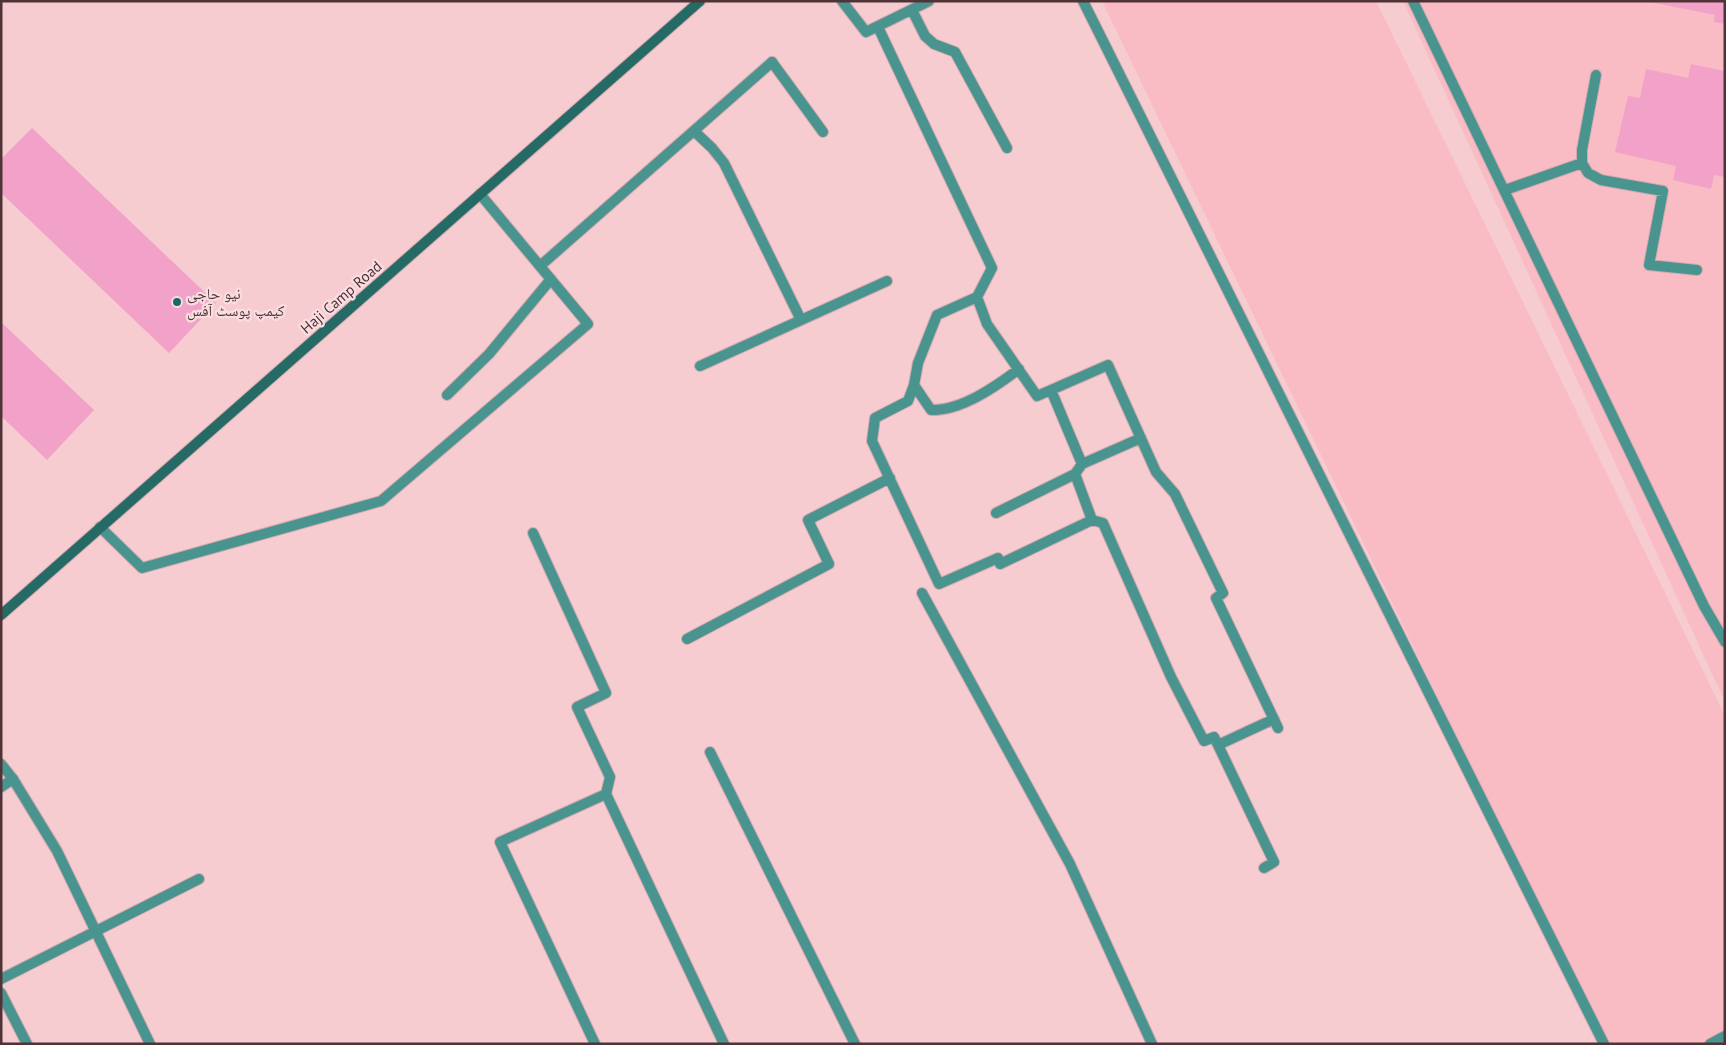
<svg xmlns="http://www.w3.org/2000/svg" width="1726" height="1045" font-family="'PT Sans','Noto Naskh Arabic',sans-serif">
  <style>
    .built { fill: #f9bbc4 }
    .building { fill: #f2a2c8 }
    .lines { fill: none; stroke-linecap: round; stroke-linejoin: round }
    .lane-casing { stroke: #d1aaaf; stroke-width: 12 }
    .street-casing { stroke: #d1aaaf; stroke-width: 12 }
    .secondary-casing { stroke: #d1aaaf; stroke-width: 12 }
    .lane { stroke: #4a948f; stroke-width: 10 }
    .street { stroke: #4a948f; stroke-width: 10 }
    .secondary { stroke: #266a66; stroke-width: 10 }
    .poi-dot { fill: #1c6864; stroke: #fadde1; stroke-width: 2 }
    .labels { text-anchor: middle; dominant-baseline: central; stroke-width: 4.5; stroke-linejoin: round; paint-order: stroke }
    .poi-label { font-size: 15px; fill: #4f3337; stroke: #fadde1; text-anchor: start }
    .street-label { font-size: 15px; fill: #4f3337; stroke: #fadde1 }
  </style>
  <rect width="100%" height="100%" fill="#f6ccd1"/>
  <path class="built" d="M1102,1H1376L1725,716V1036L1709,1044H1605Z
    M1403,1H1725V702Z"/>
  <path class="building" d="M1645,1H1725V24L1714,22L1715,15Z
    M1691,64L1725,71V177L1714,175L1711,189L1673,180L1676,166L1615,152L1628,96L1640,98L1646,69L1688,78Z
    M32,128L216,303L169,353L1,193V159Z
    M1,322L94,410L47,460L1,416Z"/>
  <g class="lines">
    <defs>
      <path id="lane" d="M842,1L866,32L929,1
        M1413,1L1704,606L1725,642
        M912,10L925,36L934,44L955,52L1007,148
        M878,27L992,268L977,297L987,324L1037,396L1051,390L1082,464
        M772,62L823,132
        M694,131L712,148L724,163L801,320
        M1582,163V150L1596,75
        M1505,190L1582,163L1588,173L1601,180L1663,191L1649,265L1697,270
        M977,297L937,315L918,363L914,385L908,401L875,418L872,441L939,584L998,558L1000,564L1092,520
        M700,366L887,281
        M914,385L931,410C961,411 995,387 1019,369
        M1051,390L1108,365L1156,472L1175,494L1223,593L1216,598L1278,728
        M1075,474L1092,520L1103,523L1171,677L1204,741L1214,737L1218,745L1274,862L1264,868
        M996,513L1075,474L1082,464L1141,438
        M533,533L606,693L577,707L610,777L606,794
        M687,639L829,564L808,520L890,478
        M1218,745L1274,719
        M1,787L13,779
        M1,979L199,879
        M1,993L27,1044"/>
      <path id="street" d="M1083,1L1604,1044
        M540,266L772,62
        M447,395L489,354L551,279
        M100,527L142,568L381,501L588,324L480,194
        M922,593L1070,864L1152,1044
        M710,752L855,1044
        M1,764L13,779L57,851L150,1044
        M595,1044L500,842L606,794L724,1044
        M1710,1044L1725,1036"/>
      <path id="secondary" d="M1,615L700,1"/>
    </defs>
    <use href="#lane" class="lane-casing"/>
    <use href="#street" class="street-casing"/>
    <use href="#secondary" class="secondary-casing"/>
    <use href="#lane" class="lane"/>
    <use href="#street" class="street"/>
    <use href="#secondary" class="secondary"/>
  </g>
  <circle class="poi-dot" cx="177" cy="302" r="5"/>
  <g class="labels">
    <g class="poi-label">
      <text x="187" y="293">نیو حاجی<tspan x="187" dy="17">کیمپ پوسٹ آفس</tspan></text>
    </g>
    <g class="street-label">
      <text transform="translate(341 297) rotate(-41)">Haji Camp Road</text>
    </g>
  </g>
  <rect width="1726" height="1045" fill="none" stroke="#4f3337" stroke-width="5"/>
</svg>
